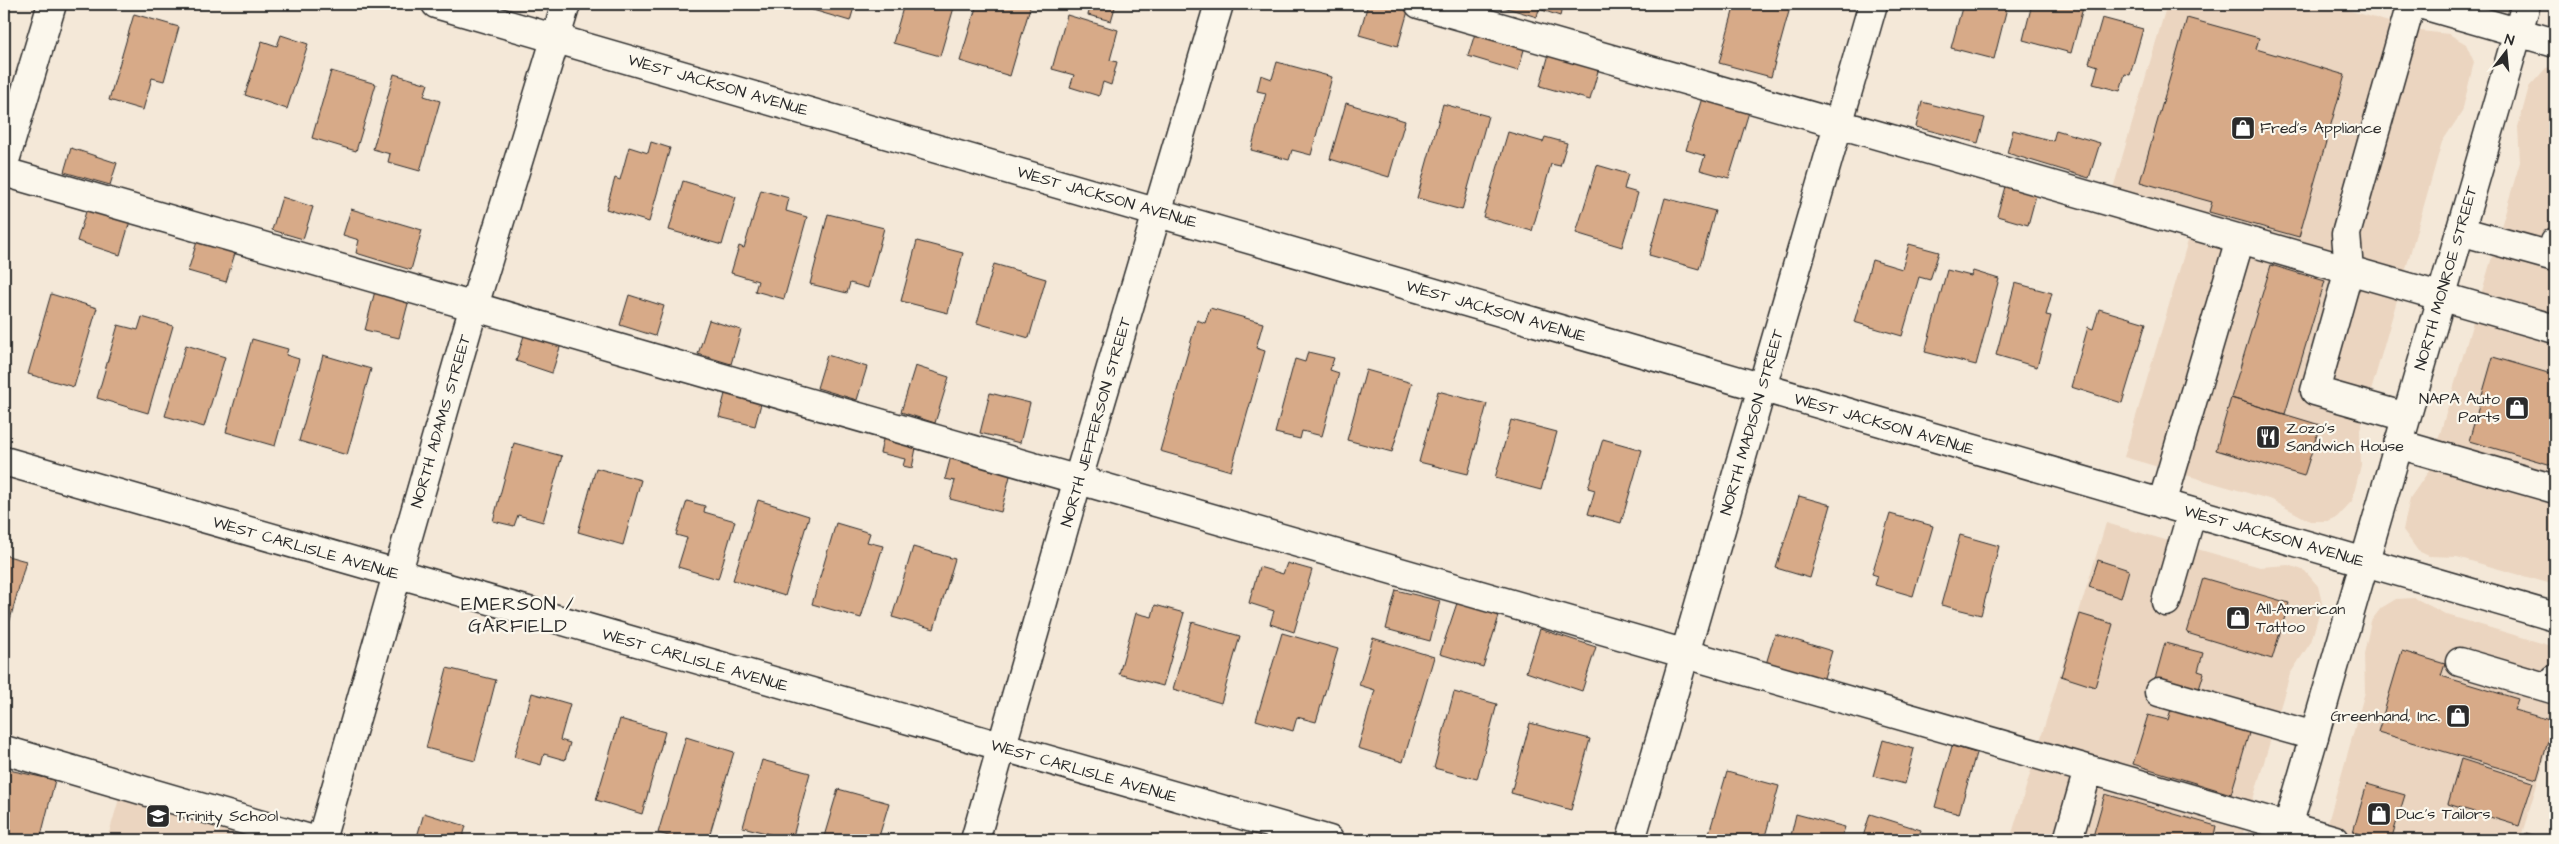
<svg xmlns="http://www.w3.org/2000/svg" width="2559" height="844" font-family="'Architects Daughter',sans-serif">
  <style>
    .built { fill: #ebd5c0 }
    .building { fill: #d7aa88; stroke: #2b2b2b }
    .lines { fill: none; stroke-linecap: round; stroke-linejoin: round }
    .minor-casing { stroke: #2b2b2b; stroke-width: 31 }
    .major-casing { stroke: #2b2b2b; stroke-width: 31 }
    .minor { stroke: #fbf7ec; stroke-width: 28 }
    .major { stroke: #fbf7ec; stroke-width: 28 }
    .labels { text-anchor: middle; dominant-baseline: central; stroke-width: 4.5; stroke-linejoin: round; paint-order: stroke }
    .street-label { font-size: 16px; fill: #2b2b2b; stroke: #fbf7ec }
    .poi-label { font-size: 16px; fill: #2b2b2b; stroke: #fbf7ec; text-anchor: start }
    .quarter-label { font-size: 19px; letter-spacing: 1px; fill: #2b2b2b; stroke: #fbf7ec }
  </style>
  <rect width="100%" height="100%" fill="#f4e8d8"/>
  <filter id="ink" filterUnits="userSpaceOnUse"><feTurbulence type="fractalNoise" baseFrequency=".02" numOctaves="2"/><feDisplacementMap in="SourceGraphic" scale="10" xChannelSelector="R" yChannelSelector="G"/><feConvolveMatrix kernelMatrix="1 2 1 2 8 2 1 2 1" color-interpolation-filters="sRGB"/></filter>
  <g filter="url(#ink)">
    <path class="built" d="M2167,4H2327L2420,31L2449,34L2466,44L2474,62L2462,112L2442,142L2360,430L2361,465L2352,501L2337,517L2328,521H2310L2272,500L2124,457L2190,234L2107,209Z
      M2555,66V585L2457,557L2429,556L2418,551L2403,530L2410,498L2428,472L2432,461L2520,162L2518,127L2529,87L2546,68Z
      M2106,523L2260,567L2289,565L2305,571L2318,586L2322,603L2311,642L2290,674L2241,840H2010Z
      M2415,598L2447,615L2555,647V726L2520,840H2323L2365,692L2364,654L2371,621L2381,608L2396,599Z
      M121,792L284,840H107Z"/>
    <path class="building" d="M807,4H855L850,21L806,8Z
      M904,4H955L940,56L893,43Z
      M977,4H1031L1010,76L960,61Z
      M1091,4H1116L1111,21L1088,15Z
      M1368,4H1410L1398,46L1359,35Z
      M1500,4H1563L1560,16L1539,9L1537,17L1500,6Z
      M1735,4H1791L1771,77L1719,63Z
      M1963,4H2008L1994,59L1951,48Z
      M2032,4H2084L2071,53L2023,40Z
      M134,14L179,27L164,81L152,78L143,110L109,100Z
      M1067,15L1118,30L1110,60L1117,62L1111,85L1103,82L1099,96L1070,87L1074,75L1052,69Z
      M2102,18L2143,29L2130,75L2125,74L2120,91L2093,84L2098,66L2089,63Z
      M2187,18L2259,38L2256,49L2345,75L2299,237L2209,212L2212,202L2140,182Z
      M1478,24L1527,39L1518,71L1468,56Z
      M281,35L308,44L287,109L245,95L262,41L277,46Z
      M1551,47L1601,60L1590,100L1540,86Z
      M1277,62L1332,77L1311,155L1292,150L1289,160L1251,150L1266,93L1257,91L1261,75L1272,79Z
      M331,71L376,84L356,151L312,138Z
      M394,74L428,84L424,96L440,101L420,171L388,162L390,154L373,149Z
      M1702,98L1749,112L1729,178L1700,170L1705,156L1686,150Z
      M1922,102L1985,118L1978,143L1916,127Z
      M1346,103L1405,121L1389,177L1330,159Z
      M1443,104L1488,116L1462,210L1417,198Z
      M2013,130L2053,141L2056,130L2100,143L2089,178L2007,153Z
      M1508,132L1543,142L1545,137L1567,143L1560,166L1551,164L1532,231L1483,217Z
      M651,142L670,148L649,222L606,209L615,178L620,180L629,147L648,153Z
      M71,148L117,163L110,185L64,172Z
      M1597,165L1628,174L1624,189L1638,193L1622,247L1576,233Z
      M2007,179L2038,188L2028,225L1997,216Z
      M683,181L736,197L722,245L669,230Z
      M761,190L789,198L786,211L807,217L784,299L755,291L758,281L731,273L739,246L744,248Z
      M282,197L313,207L303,239L272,230Z
      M1665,198L1715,211L1699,269L1649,255Z
      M88,205L131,218L120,255L77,241Z
      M351,209L422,230L411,270L356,253L359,240L343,235Z
      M828,214L884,228L868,288L850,283L847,293L810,284Z
      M199,235L237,247L226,282L188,271Z
      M917,241L963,253L948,313L901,301Z
      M1909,244L1939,252L1930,280L1919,277L1902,336L1854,322L1872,260L1902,269Z
      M994,264L1046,279L1029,338L977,323Z
      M2271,265L2325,281L2285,414L2231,398Z
      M1947,270L1971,276L1973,271L1999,279L1976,365L1925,352Z
      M2015,283L2052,293L2046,315L2051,316L2037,367L1996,355Z
      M376,287L410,296L399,338L365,330Z
      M51,294L97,308L74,387L28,374Z
      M629,295L664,306L655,336L620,325Z
      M1210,308L1263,323L1256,348L1265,351L1231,471L1160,451L1197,320L1205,323Z
      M2099,309L2146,323L2122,403L2071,387L2088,327L2093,329Z
      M142,317L173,326L148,413L97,398L118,325L138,330Z
      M709,320L741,330L731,364L698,354Z
      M526,329L562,341L552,373L516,361Z
      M252,339L288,349L286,355L299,359L275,446L226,432Z
      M186,345L225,357L204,427L165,416Z
      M1308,352L1334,358L1330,370L1339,373L1322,436L1302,431L1300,439L1275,433L1295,359L1305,362Z
      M323,355L371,369L347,455L299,441Z
      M827,355L867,367L857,400L817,388Z
      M2493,357L2555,375V466L2469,441Z
      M915,366L949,377L935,423L901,412Z
      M1366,370L1412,383L1392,452L1347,440Z
      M726,390L762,400L755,426L719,417Z
      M1438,391L1487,404L1468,474L1419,462Z
      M990,393L1030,403L1020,443L980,433Z
      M2231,398L2320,425L2304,476L2216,450Z
      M1511,420L1557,432L1541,490L1495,478Z
      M884,435L917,443L912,468L903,466L905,459L880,453Z
      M1603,439L1642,450L1621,523L1588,514L1595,490L1588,488Z
      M514,443L562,456L543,522L518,515L514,526L493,521Z
      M951,456L1011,472L1001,512L950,499L955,481L945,479Z
      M596,468L641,480L623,545L578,532Z
      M1799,496L1831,505L1810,578L1776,568Z
      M758,500L809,516L785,596L733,580Z
      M687,501L705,506L704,512L735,521L718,579L678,567L687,538L676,535Z
      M1890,514L1933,526L1913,596L1875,585L1878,576L1872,574Z
      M836,523L870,533L867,542L883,546L861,618L812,604Z
      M1960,535L1999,546L1981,615L1941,605Z
      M913,547L955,559L934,629L892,617Z
      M4,555L26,561L4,642Z
      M2098,560L2129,570L2121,598L2089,587Z
      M1287,563L1312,570L1294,632L1270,624L1274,611L1249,603L1259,567L1283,574Z
      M2203,578L2289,603L2272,659L2187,633Z
      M1396,590L1440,601L1430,641L1386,629Z
      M1458,600L1500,613L1483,667L1440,654Z
      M1155,605L1184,613L1163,686L1119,674L1136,613L1152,617Z
      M2080,614L2113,624L2095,687L2061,676Z
      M1192,622L1240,636L1221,703L1173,689Z
      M1540,629L1596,647L1582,691L1526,672Z
      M1282,633L1338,649L1316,722L1297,717L1293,731L1256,720Z
      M1775,634L1832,651L1823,681L1766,664Z
      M1373,638L1434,657L1403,762L1358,748L1375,690L1359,685Z
      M2165,643L2203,653L2198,671L2204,673L2199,689L2193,690L2155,679Z
      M2402,651L2445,664L2441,676L2518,699L2514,710L2554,721L2537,779L2378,732Z
      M447,668L496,680L475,761L426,748Z
      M1454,692L1497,704L1477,779L1434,768Z
      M532,693L570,704L560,740L570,743L565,760L544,754L541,765L514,757Z
      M2171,709L2249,733L2231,794L2133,764L2148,715L2168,720Z
      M620,719L665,732L642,814L596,800Z
      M1530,723L1590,739L1571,810L1511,793Z
      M686,737L734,752L708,840H683L658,833Z
      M1883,740L1914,749L1905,784L1873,776Z
      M1952,746L1976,753L1959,814L1935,807Z
      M2461,759L2533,782L2519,826L2448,804Z
      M762,760L810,773L792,840L743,827Z
      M9,770L55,780L40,840L4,833V794Z
      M1727,772L1779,786L1764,840H1707Z
      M2367,784L2405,795L2391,840H2381L2353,832Z
      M838,789L889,803L878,840H823Z
      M2105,794L2216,826L2213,840H2092Z
      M424,813L466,826L462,840H416Z
      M1796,814L1845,827L1841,840H1790Z
      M1870,814L1921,830L1918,840H1862Z
      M2526,833L2551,840H2524Z"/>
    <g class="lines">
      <defs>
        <path id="minor" d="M436,4L2555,617
          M1419,4L2555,329
          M2420,4L2555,43
          M4,164L52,4
          M4,172L2335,840
          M2460,231L2551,256L2555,242
          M2406,417L2315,391L2349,270L2346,234L2411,4
          M2398,444L2555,489
          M4,461L1329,840
          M2162,504L2240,239
          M2166,602L2192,512
          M2460,662L2552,689L2555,679
          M2159,692L2314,736
          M4,750L313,840
          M321,840L474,306L566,4
          M975,840L1078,479L1219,4
          M1631,840L1873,4
          M2068,840L2088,770"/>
        <path id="major" d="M2284,840L2526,4"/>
      </defs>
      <use href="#minor" class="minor-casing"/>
      <use href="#major" class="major-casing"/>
      <use href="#minor" class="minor"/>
      <use href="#major" class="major"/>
    </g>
  </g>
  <defs>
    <symbol id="shop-square" viewBox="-11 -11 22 22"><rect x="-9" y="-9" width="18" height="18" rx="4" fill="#2b2b2b" stroke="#fbf7ec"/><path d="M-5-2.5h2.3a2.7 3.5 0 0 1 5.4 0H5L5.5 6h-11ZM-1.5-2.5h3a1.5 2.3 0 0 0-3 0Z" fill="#fff"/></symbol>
    <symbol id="restaurant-square" viewBox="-11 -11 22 22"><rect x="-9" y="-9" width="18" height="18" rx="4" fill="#2b2b2b" stroke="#fbf7ec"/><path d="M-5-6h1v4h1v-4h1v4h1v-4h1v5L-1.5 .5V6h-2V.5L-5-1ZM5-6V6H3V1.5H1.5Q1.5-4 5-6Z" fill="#fff"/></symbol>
    <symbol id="school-square" viewBox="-11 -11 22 22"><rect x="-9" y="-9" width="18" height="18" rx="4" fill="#2b2b2b" stroke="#fbf7ec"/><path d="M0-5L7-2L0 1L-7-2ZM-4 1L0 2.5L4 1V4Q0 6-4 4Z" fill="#fff"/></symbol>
  </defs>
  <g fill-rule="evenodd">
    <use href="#shop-square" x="2229" y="114" width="28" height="28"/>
    <use href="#shop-square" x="2503" y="394" width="28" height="28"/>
    <use href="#restaurant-square" x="2254" y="423" width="28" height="28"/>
    <use href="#shop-square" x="2224" y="604" width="28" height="28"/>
    <use href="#shop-square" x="2444" y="702" width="28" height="28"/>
    <use href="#shop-square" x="2365" y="800" width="28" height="28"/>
    <use href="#school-square" x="144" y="802" width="28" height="28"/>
  </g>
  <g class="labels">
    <g class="street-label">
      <text transform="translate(718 85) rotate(16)">WEST JACKSON AVENUE</text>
      <text transform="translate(1107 197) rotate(16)">WEST JACKSON AVENUE</text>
      <text transform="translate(2446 278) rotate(-74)">NORTH MONROE STREET</text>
      <text transform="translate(1496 311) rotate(16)">WEST JACKSON AVENUE</text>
      <text transform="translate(441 421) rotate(-74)">NORTH ADAMS STREET</text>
      <text transform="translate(1096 422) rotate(-74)">NORTH JEFFERSON STREET</text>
      <text transform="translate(1752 422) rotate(-74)">NORTH MADISON STREET</text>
      <text transform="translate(1884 424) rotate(16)">WEST JACKSON AVENUE</text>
      <text transform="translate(2274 536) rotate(16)">WEST JACKSON AVENUE</text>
      <text transform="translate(306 548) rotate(16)">WEST CARLISLE AVENUE</text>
      <text transform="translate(695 660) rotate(16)">WEST CARLISLE AVENUE</text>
      <text transform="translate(1084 771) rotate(16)">WEST CARLISLE AVENUE</text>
    </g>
    <g class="poi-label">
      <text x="2260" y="128">Fred's Appliance</text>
      <text x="2500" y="399" text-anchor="end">NAPA Auto<tspan x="2500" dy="18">Parts</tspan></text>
      <text x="2286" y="428">Zozo’s<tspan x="2286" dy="18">Sandwich House</tspan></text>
      <text x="2256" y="609">All-American<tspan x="2256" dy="18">Tattoo</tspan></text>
      <text x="2440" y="716" text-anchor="end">Greenhand, Inc.</text>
      <text x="2396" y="814">Duc's Tailors</text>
      <text x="176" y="816">Trinity School</text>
    </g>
    <g class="quarter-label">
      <text x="518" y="604">EMERSON /<tspan x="518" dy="22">GARFIELD</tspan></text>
    </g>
  </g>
  <rect width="2559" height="844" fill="none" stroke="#fbf7ec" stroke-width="20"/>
  <rect x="10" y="10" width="2539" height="824" fill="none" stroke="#2b2b2b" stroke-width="2" filter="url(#ink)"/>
  <g transform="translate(2506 52) rotate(16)" stroke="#fbf7ec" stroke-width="4" paint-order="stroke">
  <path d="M0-4L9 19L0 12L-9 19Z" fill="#2b2b2b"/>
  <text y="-8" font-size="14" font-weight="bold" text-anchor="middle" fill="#2b2b2b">N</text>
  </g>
</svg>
